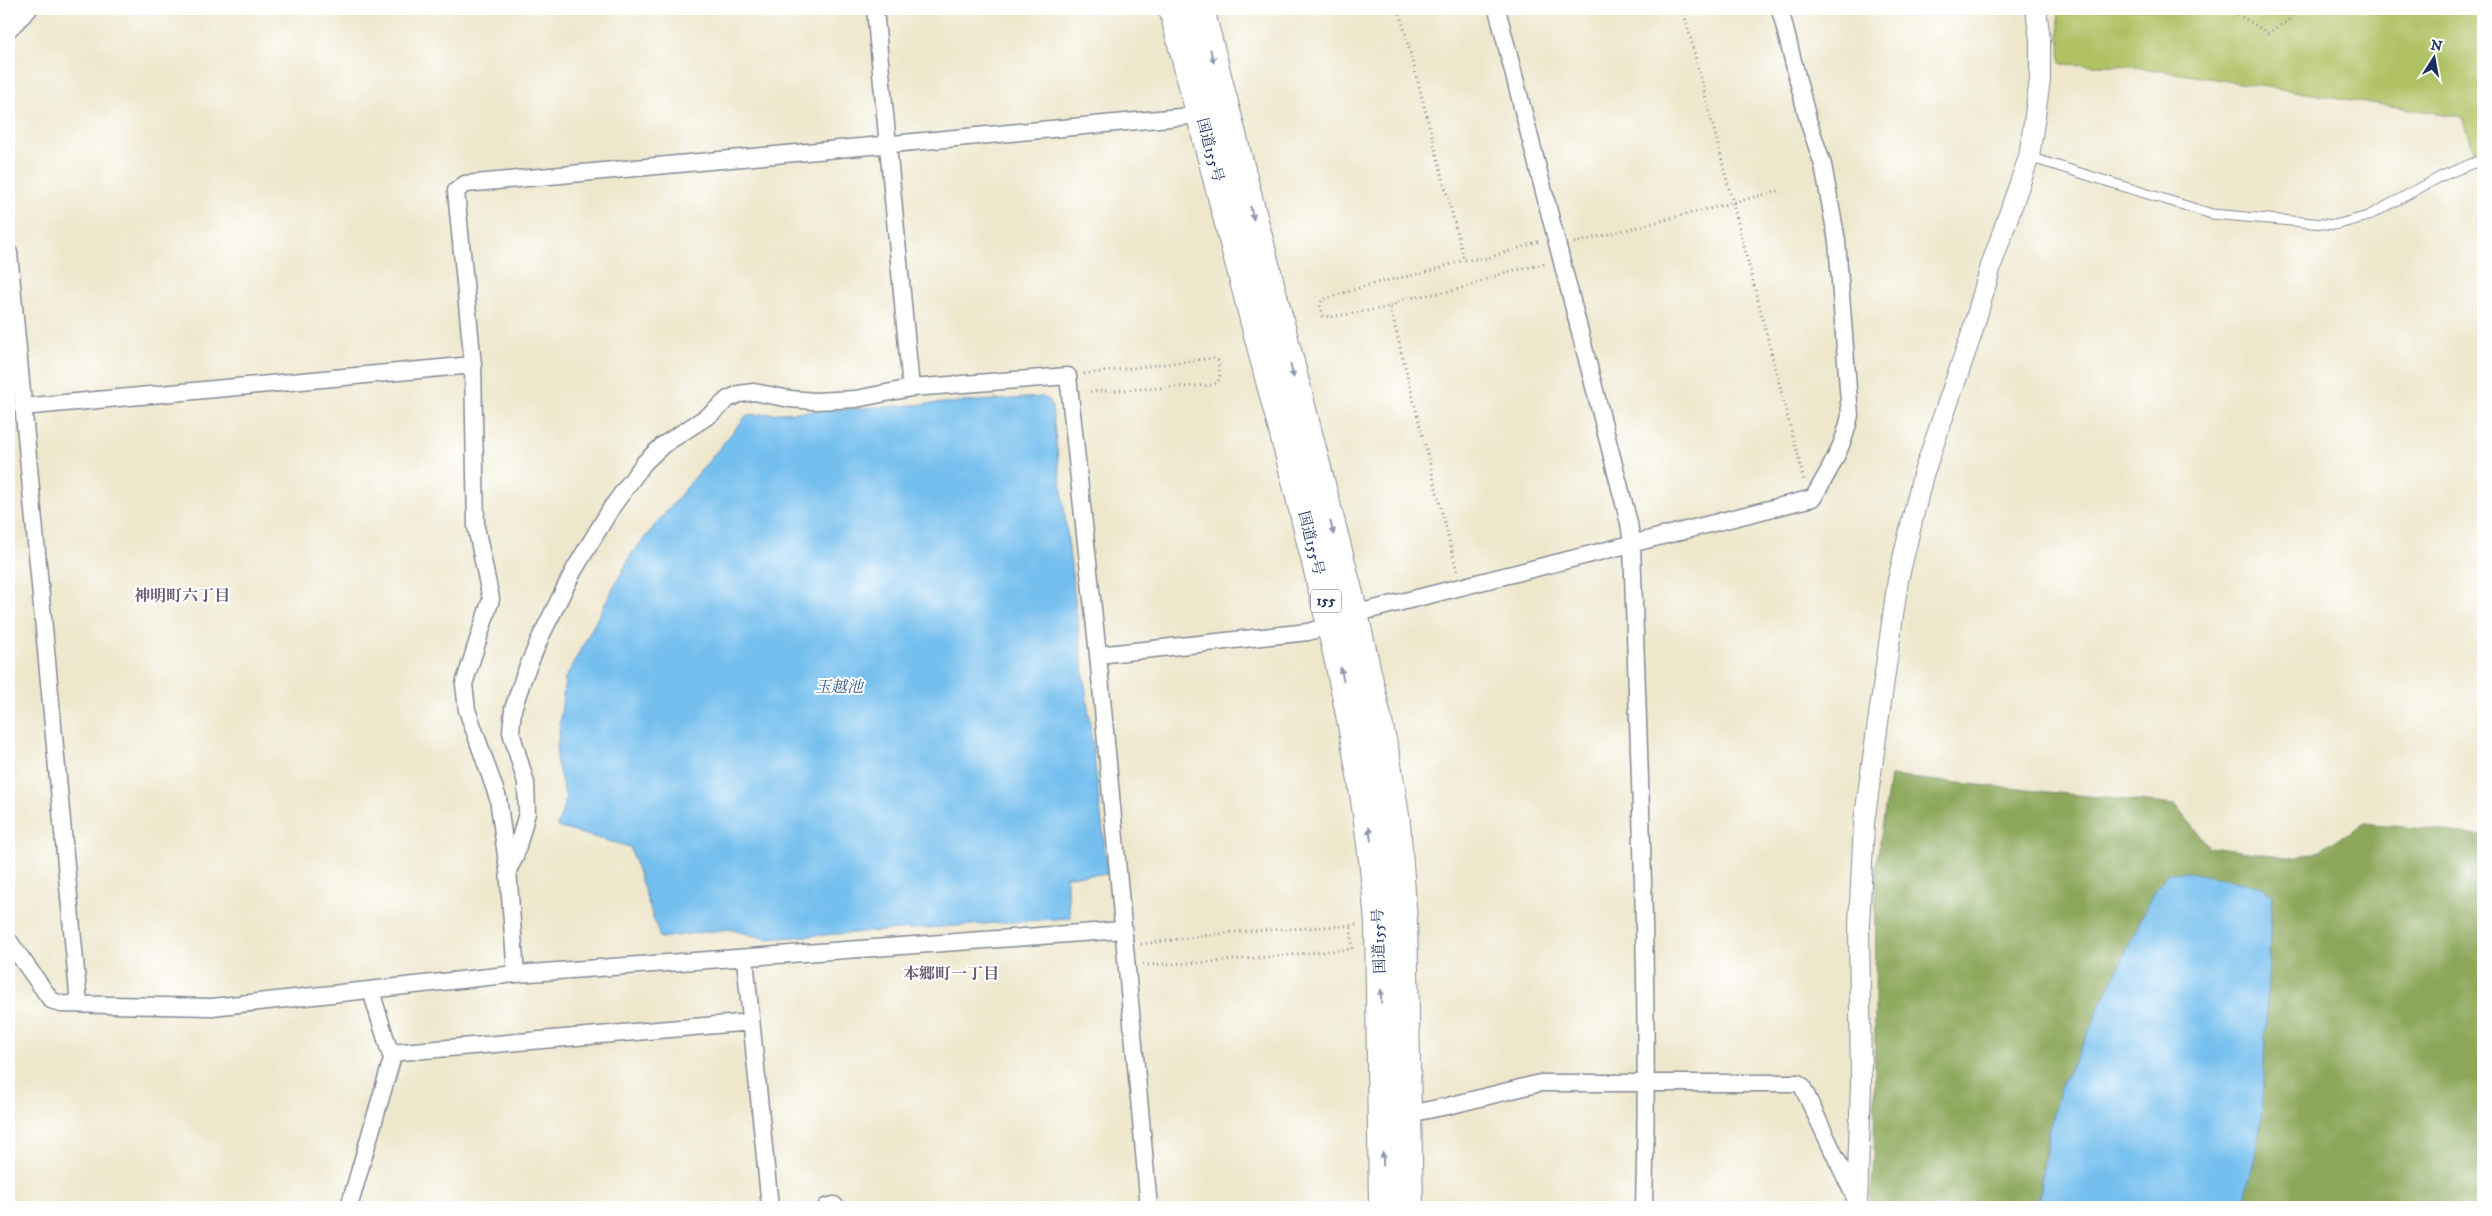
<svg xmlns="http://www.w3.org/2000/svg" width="2492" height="1216" font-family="'IM FELL DW Pica','Noto Serif JP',serif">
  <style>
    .green { fill: #b0c164; stroke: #667861 }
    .forest { fill: #8ca75a; stroke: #546b5c }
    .water { fill: #75bfee; stroke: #4877a6 }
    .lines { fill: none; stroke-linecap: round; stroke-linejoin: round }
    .service-casing { stroke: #848b95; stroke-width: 11 }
    .minor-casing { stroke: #848b95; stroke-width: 19 }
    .tertiary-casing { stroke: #848b95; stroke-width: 22 }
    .trunk-casing { stroke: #848b95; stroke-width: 30 }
    .path { stroke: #848b95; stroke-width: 3; stroke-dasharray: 1 4; stroke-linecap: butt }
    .service { stroke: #fff; stroke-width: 9 }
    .minor { stroke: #fff; stroke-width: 16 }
    .tertiary { stroke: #fff; stroke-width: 20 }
    .trunk { stroke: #fff; stroke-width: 28 }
    .oneway { fill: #8d97ae }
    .labels { text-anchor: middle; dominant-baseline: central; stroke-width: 4; stroke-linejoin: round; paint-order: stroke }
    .shield { fill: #fff; stroke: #5f6d8e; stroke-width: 1 }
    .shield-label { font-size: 14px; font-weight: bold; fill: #1b2f5e }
    .street-label { font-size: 15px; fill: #1b2f5e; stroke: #fff }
    .neighbourhood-label { font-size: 16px; font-weight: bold; fill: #675d73; stroke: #fff }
    .water-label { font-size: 16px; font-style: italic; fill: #365a89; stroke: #fff }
  </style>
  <rect width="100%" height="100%" fill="#fff"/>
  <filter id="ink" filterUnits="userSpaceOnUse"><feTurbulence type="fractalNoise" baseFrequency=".02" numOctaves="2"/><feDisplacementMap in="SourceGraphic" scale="10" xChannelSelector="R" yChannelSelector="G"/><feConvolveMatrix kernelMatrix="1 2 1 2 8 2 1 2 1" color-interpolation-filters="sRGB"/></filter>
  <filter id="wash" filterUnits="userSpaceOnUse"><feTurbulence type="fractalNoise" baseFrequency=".0096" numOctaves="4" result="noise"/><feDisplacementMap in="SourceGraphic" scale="20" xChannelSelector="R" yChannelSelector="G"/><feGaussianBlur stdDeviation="1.12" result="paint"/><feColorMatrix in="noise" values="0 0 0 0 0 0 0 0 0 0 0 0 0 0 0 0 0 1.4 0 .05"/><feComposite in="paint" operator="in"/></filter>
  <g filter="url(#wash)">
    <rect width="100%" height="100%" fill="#eee7cc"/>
    <path class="green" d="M2058,9H2483V165L2479,166L2463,117L2129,66L2061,64Z"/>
    <path class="forest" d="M1890,776L2176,805L2209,847L2295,858L2320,850L2365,823L2483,835V1207H2243L2253,1165L2261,1122L2272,896L2076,1059C2050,1092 2043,1165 2037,1207H1870L1874,1159L1876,867Z"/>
    <path class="water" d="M1043,397L1049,400L1052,408L1108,874L1066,876L1070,918L767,939L728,929L660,938L630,847L557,827L566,799L556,759L565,679L632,553L747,415Z
      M2189,872L2263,887L2272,896L2261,1122L2253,1165L2243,1207H2037C2047,1163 2048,1095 2076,1059L2152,895L2168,873Z"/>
  </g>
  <g filter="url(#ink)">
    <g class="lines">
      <defs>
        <path id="service" d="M2029,157L2212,214L2335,225L2368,216L2442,176L2483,159"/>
        <path id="minor" d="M875,9L911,388
          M1497,9L1629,523L1632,544C1639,765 1650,986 1644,1207
          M9,29L29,9
          M9,253L79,1004
          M22,407L473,365
          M1354,614L1813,498C1828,473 1845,444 1850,415L1837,241L1823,165L1808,120L1780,9
          M1098,655L1308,632L1332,625
          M508,870L515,857L527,813L526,783L511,732L513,709L524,676L541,636L574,570L612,507L644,463L663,445L711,414L728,399L739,394L754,392L790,399L815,401L856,399L911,388L1068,376L1098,655L1149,1207
          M9,941L51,1000L61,1004L212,1007L516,974L1122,930
          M745,959L770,1207
          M516,974L508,870L498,798L467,710L464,684L491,599L476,527L473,365L456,191L465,184L1201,115
          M390,1053L751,1022
          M1408,1114L1448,1106L1540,1083H1798L1802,1086L1857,1202
          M349,1207L392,1059L371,991
          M826,1207L834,1205L836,1207"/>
        <path id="tertiary" d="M1857,1207L1861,1083L1859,924L1864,823L1898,580L1923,475L1971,336L1991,266L2029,157L2040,80V40L2036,9"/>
        <path id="trunk" d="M1173,9C1213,161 1253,313 1292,465C1330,617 1368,767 1379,924L1383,1207
          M1200,9L1354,614L1386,758L1396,822L1403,920L1409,1207"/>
      </defs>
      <use href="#service" class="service-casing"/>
      <use href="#minor" class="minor-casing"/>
      <use href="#tertiary" class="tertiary-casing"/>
      <use href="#trunk" class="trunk-casing"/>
      <path class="path" d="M1399,9L1464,260L1488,258L1540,241
        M1683,9L1804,480
        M2229,9L2268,33L2288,21L2292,9
        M1574,243L1782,190
        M1390,307L1404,299L1456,290L1507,272L1545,264
        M1084,374L1213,358L1218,361L1220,375L1218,382L1213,385L1086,392
        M1457,571L1390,307L1330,317L1323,316L1320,305L1322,300L1375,283L1424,273L1464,260
        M1141,944L1234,932L1357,925
        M1143,965L1212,962L1352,949L1351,926"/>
      <use href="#service" class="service"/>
      <use href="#minor" class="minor"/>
      <use href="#tertiary" class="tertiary"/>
      <use href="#trunk" class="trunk"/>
    </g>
    <defs><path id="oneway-solid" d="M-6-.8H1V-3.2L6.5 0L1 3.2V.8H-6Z" transform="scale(1.25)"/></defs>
    <g class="oneway">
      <use href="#oneway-solid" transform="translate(1212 56) rotate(76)"/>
      <use href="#oneway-solid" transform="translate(1252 213) rotate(76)"/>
      <use href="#oneway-solid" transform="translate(1292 371) rotate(76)"/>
      <use href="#oneway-solid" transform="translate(1332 528) rotate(76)"/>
      <use href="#oneway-solid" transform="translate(1342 674) rotate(-102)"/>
      <use href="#oneway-solid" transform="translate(1370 834) rotate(-98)"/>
      <use href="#oneway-solid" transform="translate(1381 996) rotate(-91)"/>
      <use href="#oneway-solid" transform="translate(1383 1159) rotate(-91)"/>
    </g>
  </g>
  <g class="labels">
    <rect class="shield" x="1311" y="589.5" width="30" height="23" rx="4"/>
    <g class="shield-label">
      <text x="1326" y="601">155</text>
    </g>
    <g class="street-label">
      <text transform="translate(1210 150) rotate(75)">国道155号</text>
      <text transform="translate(1311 543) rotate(76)">国道155号</text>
      <text transform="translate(1379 941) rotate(-92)">国道155号</text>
    </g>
    <g class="neighbourhood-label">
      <text x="182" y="596">神明町六丁目</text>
      <text x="951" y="974">本郷町一丁目</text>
    </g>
    <g class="water-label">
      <text x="839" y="687">玉越池</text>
    </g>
  </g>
  <rect width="2492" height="1216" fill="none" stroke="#fff" stroke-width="30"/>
  <g transform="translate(2434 58) rotate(11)" stroke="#ffffff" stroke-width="4" paint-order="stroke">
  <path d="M0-4L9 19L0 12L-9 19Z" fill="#1b2f5e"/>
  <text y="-8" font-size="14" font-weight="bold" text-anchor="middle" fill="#1b2f5e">N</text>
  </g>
</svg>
